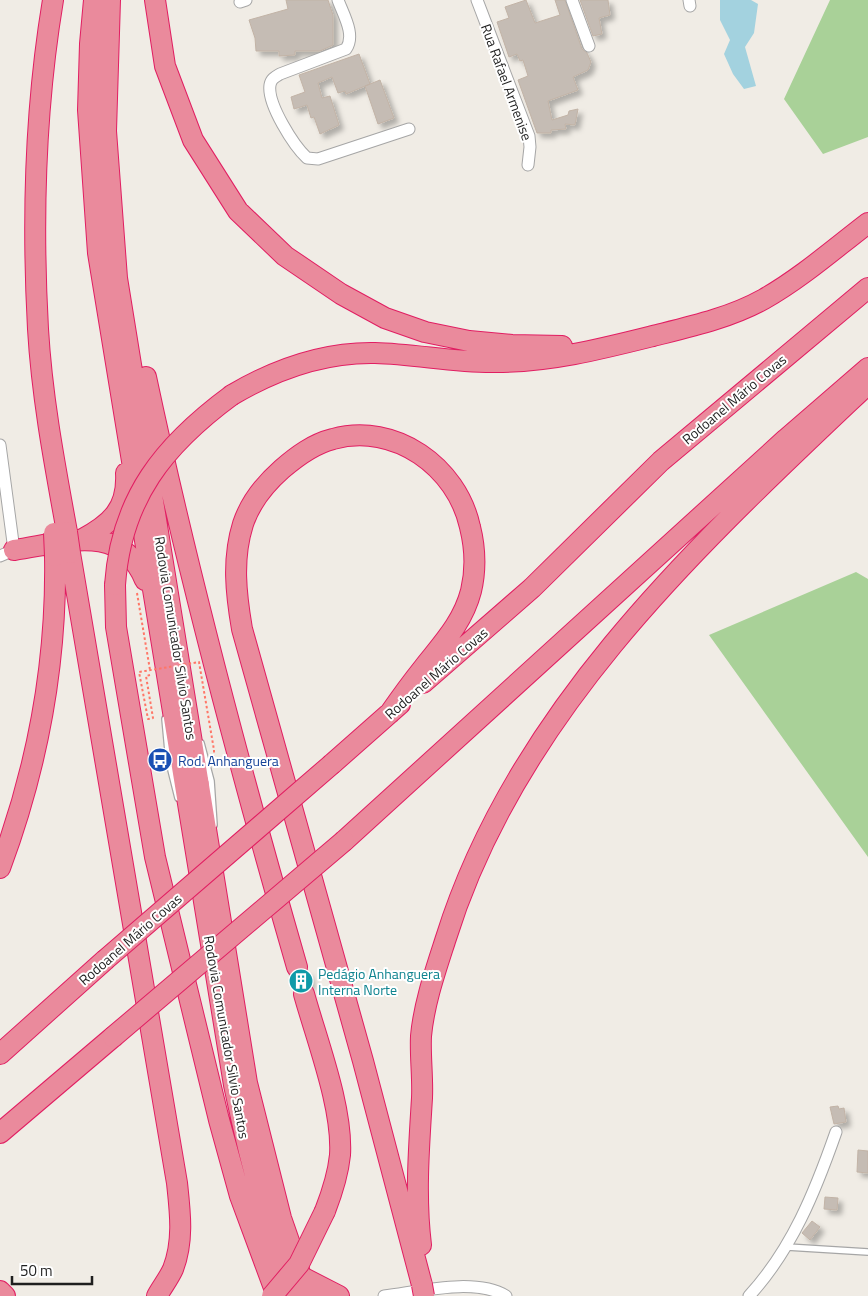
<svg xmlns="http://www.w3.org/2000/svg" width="868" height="1296" font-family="'Titillium Web',sans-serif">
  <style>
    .forest { fill: #a9d198 }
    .water { fill: #a3d2df }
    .building { fill: #c5bcb4; stroke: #c2b3a6; filter: url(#shadow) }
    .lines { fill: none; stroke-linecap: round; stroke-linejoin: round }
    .highway-tunnel { stroke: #c6c3bd; stroke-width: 20; stroke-dasharray: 20 10; stroke-linecap: butt }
    .lane-casing { stroke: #a6a6a6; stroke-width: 8 }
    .street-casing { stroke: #a6a6a6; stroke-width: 13 }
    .highway-casing { stroke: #e11e62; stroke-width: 22 }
    .path { stroke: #ff7667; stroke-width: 2; stroke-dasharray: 2.5 2.5; stroke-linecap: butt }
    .lane { stroke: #fff; stroke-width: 5.5 }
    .street { stroke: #fff; stroke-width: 11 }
    .highway { stroke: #ea8a9c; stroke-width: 20 }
    .highway-bridge-casing { stroke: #e11e62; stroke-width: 22; stroke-linecap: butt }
    .path-bridge { stroke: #ff7667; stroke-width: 2; stroke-dasharray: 2.5 2.5; stroke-linecap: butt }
    .highway-bridge { stroke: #ea8a9c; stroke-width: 20 }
    .labels { text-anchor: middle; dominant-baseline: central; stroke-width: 4; stroke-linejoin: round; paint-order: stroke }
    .street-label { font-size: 14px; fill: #1f1f1f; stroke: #fff }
    .transit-label { font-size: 14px; fill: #164399; stroke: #fff; text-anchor: start }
    .culture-label { font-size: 14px; fill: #0d838f; stroke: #fff; text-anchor: start }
  </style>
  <defs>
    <filter id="shadow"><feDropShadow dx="4.5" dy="4.5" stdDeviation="2.5" flood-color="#0004"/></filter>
  </defs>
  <rect width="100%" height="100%" fill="#f0ece5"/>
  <path class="forest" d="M830,0H868V137L823,154L784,99Z
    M856,572L868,579V857L709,635Z"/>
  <path class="water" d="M720,0H751L758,4L754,33L745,47L756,86L744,89L733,74L724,54L730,40L720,20Z"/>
  <path class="building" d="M286,0H328L333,15V45L320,51H295V55L279,56V51H256L255,38L249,20L288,9Z
    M526,0L535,23L560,15L555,0H565L582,49L587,53L591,62L588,70L573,77L578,90L548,101L552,120L568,115L569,111L578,109L575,125L565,124L566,129L551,130V133H537L518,80L528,76L523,60L520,61L517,54L509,57L497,22L509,18L505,7Z
    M580,0H608L610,15L599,18L602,34L593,36Z
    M359,54L370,84L346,94L345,91L338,93L332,77L318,83L322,98L330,96L339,125L320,134L314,117L311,118L307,105L294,109L291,97L305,92L299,75Z
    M380,80L394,118L378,124L365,86Z
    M308,971L311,985L301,983L293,990L290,976L300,978Z
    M838,1106L839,1109L844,1108L846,1122L834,1124L830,1107Z
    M858,1150L868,1151V1173L857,1172Z
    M825,1197L838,1198L837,1210L824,1209Z
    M812,1221L820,1227L810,1240L802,1233Z"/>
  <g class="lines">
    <path class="highway-tunnel" d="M297,967L304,994"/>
    <defs>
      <path id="lane" d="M165,719L169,762L178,798
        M201,743L211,781L214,825
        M787,1247L868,1252"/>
      <path id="street" d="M338,0C343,14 356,35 346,49L280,74C275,77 271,79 270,85C267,104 294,146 307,158L318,159L409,129
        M477,0L529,136L530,147L528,165
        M572,0L589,46
        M689,0L690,6
        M240,2L246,0
        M0,445L14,550L0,556
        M384,1296C418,1292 475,1277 506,1296
        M749,1296C792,1249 815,1192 836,1132"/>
      <path id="highway" d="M53,0C35,108 32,220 38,329C42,398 55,466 67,532
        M94,0L90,44L88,110L98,253L234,1085C249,1157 267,1226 291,1296
        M110,0L106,131L117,278L247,1083L281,1218L308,1296
        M155,0L165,66L193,140L238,211L285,256L341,294L385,318L425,332L469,341L512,345L562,346
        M146,377C188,575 241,773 297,967
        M232,395C276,369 323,352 375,353C416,354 456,363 496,362C550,362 601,349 653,336C689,327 730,318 764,299C801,278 834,249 868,223
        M81,540C111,524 128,509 126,473
        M14,550C64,543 121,521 145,580
        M70,553L177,1183C180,1211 184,1241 173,1269C169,1278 162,1287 157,1296
        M115,585L116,627L155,857L219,1120L240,1196L277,1296
        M423,683L532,588L661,461L868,288
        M390,713C401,697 412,682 424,667C443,643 463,622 471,591C476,570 475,547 470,527C457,467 395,422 333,439C313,444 297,456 282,469C265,484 250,503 243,524C232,559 236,594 242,629L363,1061L422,1285
        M332,764L400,704
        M344,841L786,439L868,368
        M0,868C38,766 57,665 55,556
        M304,994C317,1041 343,1108 340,1155C338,1175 332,1193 325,1211
        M0,1054L105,960
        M0,1133L113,1037
        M421,1245C415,1196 419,1147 422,1098C423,1077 420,1057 421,1036C424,1003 436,969 446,938C517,710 700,543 868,384
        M300,1276L339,1296
        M0,1291L5,1296"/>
    </defs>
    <use href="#lane" class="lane-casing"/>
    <use href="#street" class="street-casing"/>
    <use href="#highway" class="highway-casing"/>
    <path class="path" d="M137,593L150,670
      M214,750V758"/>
    <use href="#lane" class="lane"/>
    <use href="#street" class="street"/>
    <use href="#highway" class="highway"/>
    <defs>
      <path id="highway-bridge" d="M67,532L70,553
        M54,533L55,556
        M115,585C121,498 164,445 232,395
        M105,960L332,764
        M113,1037L344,841
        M422,1285L424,1296
        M272,1296L299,1264L325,1211"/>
    </defs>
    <use href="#highway-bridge" class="highway-bridge-casing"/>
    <path class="path-bridge" d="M150,675L146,676L153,718L148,719L139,672L199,662L214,750"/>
    <use href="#highway-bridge" class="highway-bridge"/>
  </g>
  <defs>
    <symbol id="bus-disc" viewBox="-11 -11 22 22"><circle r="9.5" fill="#1a4fb4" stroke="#fff"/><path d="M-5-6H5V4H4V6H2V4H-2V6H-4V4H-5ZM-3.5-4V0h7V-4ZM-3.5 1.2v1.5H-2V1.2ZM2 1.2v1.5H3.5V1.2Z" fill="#fff"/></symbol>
    <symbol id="building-disc" viewBox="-11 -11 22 22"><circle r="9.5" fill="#0f9aa8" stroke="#fff"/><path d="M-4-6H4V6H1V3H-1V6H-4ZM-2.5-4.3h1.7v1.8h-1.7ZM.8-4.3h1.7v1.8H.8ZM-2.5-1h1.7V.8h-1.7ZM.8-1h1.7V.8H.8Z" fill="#fff"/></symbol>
  </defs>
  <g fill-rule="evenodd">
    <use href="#bus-disc" x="146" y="746" width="28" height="28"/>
    <use href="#building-disc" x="287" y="967" width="28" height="28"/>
  </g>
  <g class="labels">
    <g class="street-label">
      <text transform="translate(507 82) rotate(70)">Rua Rafael Armenise</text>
      <text transform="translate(734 399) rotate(-40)">Rodoanel Mário Covas</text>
      <text transform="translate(176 638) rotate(81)">Rodovia Comunicador Silvio Santos</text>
      <text transform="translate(436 673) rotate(-41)">Rodoanel Mário Covas</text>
      <text transform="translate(130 939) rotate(-41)">Rodoanel Mário Covas</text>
      <text transform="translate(227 1037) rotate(80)">Rodovia Comunicador Silvio Santos</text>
    </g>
    <g class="transit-label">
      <text x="178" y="760">Rod. Anhanguera</text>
    </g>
    <g class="culture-label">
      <text x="318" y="973">Pedágio Anhanguera<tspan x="318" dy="16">Interna Norte</tspan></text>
    </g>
  </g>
  <path d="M12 1276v8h80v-8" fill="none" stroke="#1f1f1f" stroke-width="2.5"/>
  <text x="20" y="1276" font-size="15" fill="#1f1f1f" stroke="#ffffff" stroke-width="4" paint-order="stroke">50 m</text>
</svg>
